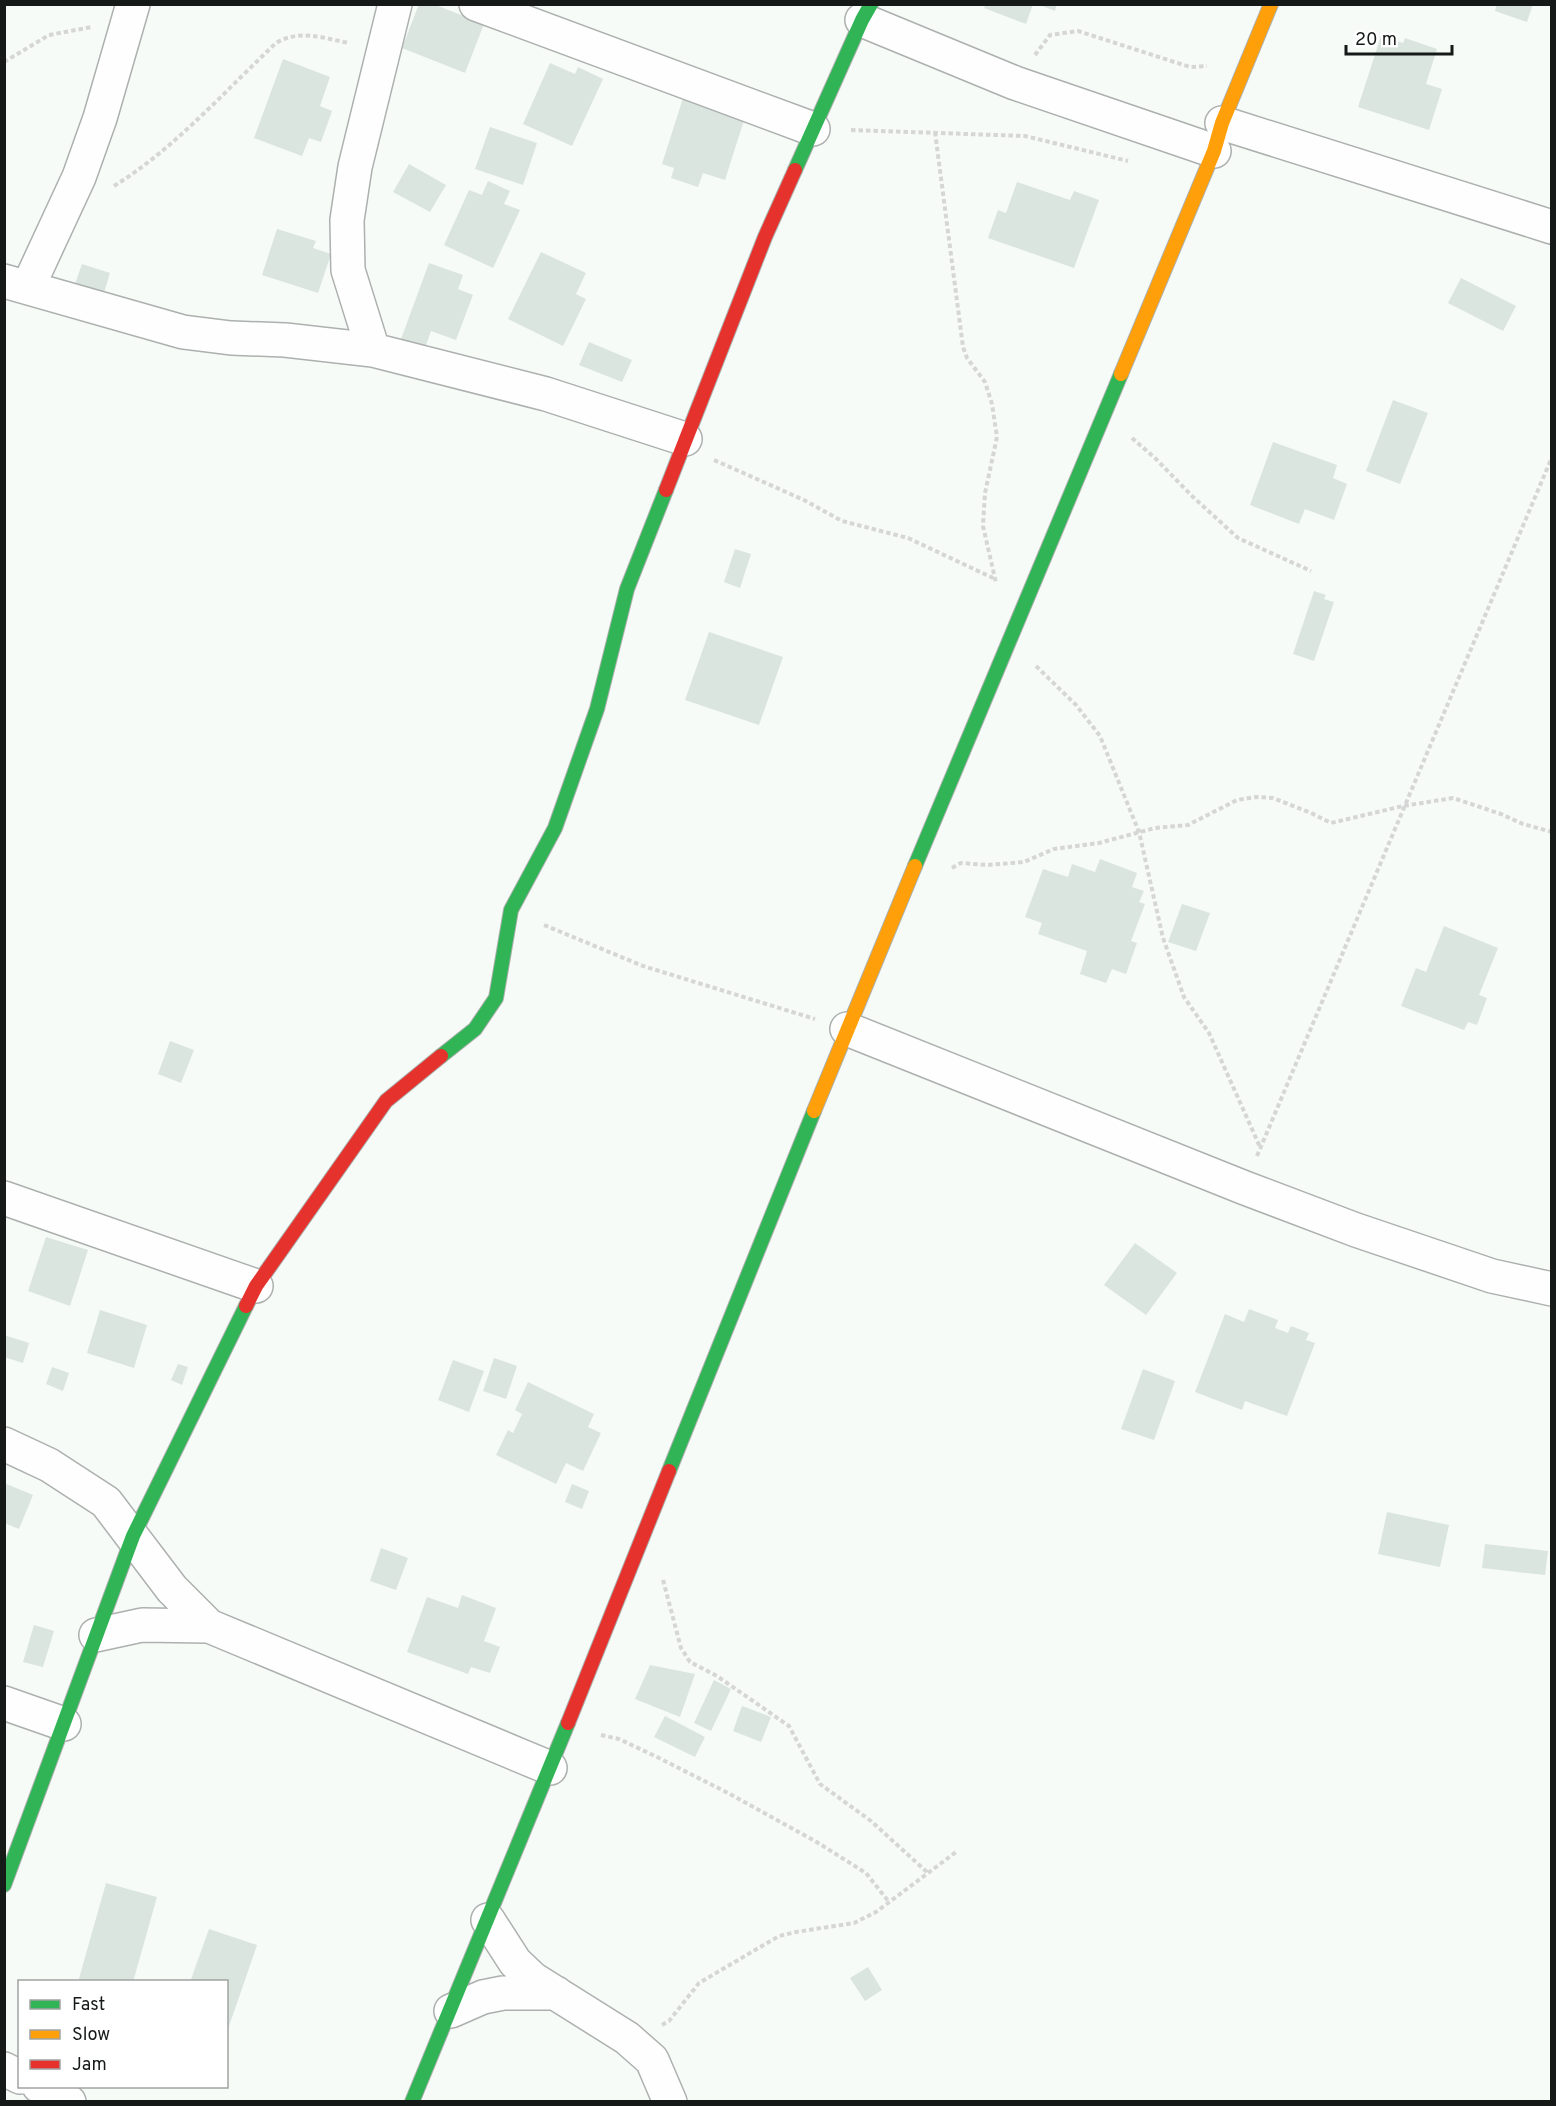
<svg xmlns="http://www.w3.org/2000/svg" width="1556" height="2106" font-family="Overpass,sans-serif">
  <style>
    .building { fill: #dbe5e0 }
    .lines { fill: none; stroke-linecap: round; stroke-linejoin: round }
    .street-casing { stroke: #acb0ae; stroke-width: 36 }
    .fast-casing { stroke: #acb0ae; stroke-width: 16 }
    .slow-casing { stroke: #acb0ae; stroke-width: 16 }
    .jam-casing { stroke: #acb0ae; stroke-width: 16 }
    .path { stroke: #d5d6d5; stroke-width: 4; stroke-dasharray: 4.5 3; stroke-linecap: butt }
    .street { stroke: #fefefe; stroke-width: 33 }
    .fast { stroke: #30b455; stroke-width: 14 }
    .slow { stroke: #ff9f0a; stroke-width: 14 }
    .jam { stroke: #e5322d; stroke-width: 14 }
  </style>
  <rect width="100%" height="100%" fill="#f6fbf8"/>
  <path class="building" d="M419,4H433L484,24L465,73L402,48Z
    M986,4H1033L1026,24L984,8Z
    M1037,4H1057L1055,11Z
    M1497,4H1533L1527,22L1495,11Z
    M1381,36L1403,43L1405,38L1437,49L1426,84L1442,89L1429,130L1358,107Z
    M283,59L330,77L320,106L332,111L321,142L309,138L302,156L254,138Z
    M550,63L575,74L578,67L603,79L572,146L523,124Z
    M683,98L745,117L725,180L703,173L698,187L671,178L674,168L662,164Z
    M490,127L537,143L523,185L475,169Z
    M409,164L446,185L430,212L393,192Z
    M488,181L510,191L504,204L520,210L493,268L444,245L469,190L482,195Z
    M1017,182L1070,200L1074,191L1099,200L1074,268L988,238L998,210L1006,213Z
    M277,229L316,241L313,248L331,254L318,293L262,275Z
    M541,252L586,273L576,294L586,299L563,346L508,319Z
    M429,263L463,275L458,289L473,295L456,340L431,331L425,348L401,339Z
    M82,264L110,273L104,293L75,284Z
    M1461,278L1516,306L1503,331L1448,303Z
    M589,342L632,360L622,382L579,365Z
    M1393,400L1428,413L1400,484L1366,471Z
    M1273,442L1337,465L1333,478L1347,484L1334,520L1305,509L1299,524L1250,505Z
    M735,549L751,554L740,588L724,582Z
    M1314,591L1326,595L1324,599L1334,602L1314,661L1293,654Z
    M709,632L783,657L759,725L685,700Z
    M1100,859L1137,873L1132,887L1144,891L1139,902L1145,904L1131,941L1137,943L1126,974L1112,969L1106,983L1080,974L1087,951L1038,934L1042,923L1025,917L1043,869L1068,877L1072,864L1095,872Z
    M1182,904L1210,913L1196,951L1168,942Z
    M1444,926L1498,948L1479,995L1487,998L1477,1025L1468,1022L1464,1030L1401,1006L1416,968L1426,972Z
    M170,1041L194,1050L181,1083L158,1074Z
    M46,1237L88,1250L70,1306L28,1291Z
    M1135,1243L1177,1273L1146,1315L1104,1285Z
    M1249,1309L1278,1320L1275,1328L1288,1333L1291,1326L1309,1333L1306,1340L1315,1343L1287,1416L1245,1401L1242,1410L1195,1392L1225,1314L1244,1322Z
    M100,1310L147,1325L134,1368L87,1353Z
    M4,1335L29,1343L23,1363L4,1357Z
    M494,1358L517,1366L506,1399L483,1391Z
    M453,1360L484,1371L469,1412L438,1400Z
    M178,1364L188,1367L182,1385L171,1380Z
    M52,1367L69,1373L63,1391L46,1384Z
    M1143,1369L1175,1381L1154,1440L1121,1429Z
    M528,1382L594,1414L588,1427L601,1433L583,1471L566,1463L556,1484L496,1455L508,1430L513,1433L522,1414L515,1410Z
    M4,1483L33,1495L19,1529L4,1523Z
    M572,1484L589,1491L582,1509L565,1502Z
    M1387,1512L1449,1525L1440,1567L1378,1554Z
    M1485,1544L1548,1551L1545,1575L1482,1568Z
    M381,1548L408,1558L396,1590L370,1581Z
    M462,1595L496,1608L484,1641L500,1647L490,1673L471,1667L468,1674L407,1652L427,1597L458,1608Z
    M34,1625L54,1631L43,1667L23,1662Z
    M650,1665L695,1674L680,1717L635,1699Z
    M714,1680L731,1689L711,1731L694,1723Z
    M742,1706L771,1717L761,1742L733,1731Z
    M665,1716L705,1737L695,1757L654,1737Z
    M106,1883L157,1897L133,1982H78Z
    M209,1929L257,1945L227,2032L226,1982H190Z
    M868,1967L882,1990L865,2001L850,1978Z"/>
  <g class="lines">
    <defs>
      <path id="street" d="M476,4L813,129
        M862,20L1015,83L1214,151
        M1222,123L1552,227
        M4,281L183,332L231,338L285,340L373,350L546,394L685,439
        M28,287L79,177L100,118L133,4
        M373,350L348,270L347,220L355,167L395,4
        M847,1029L1245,1188L1356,1230L1492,1276L1552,1289
        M4,1198L256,1286
        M4,1444L49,1465L106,1502L172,1589L209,1626L550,1768
        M96,1635L142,1625L209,1626
        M4,1703L64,1724
        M488,1920L515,1962L533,1979L627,2038L652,2060L670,2102
        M451,2011L483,1997L503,1993H556
        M4,2069L20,2077
        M39,2086L69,2102"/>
      <path id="fast" d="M795,170L862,20L871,4
        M915,866L1121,374
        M441,1056L475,1029L496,998L511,910L555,828L597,709L627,589L666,490
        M669,1471L814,1111
        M4,1885L133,1536L246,1306
        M412,2102L568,1723"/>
      <path id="slow" d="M1121,374L1214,151L1222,123L1271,4
        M814,1111L915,866"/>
      <path id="jam" d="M666,490L765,237L795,170
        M246,1306L256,1286L386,1101L441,1056
        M568,1723L669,1471"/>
    </defs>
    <use href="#street" class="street-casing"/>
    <use href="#fast" class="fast-casing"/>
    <use href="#slow" class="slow-casing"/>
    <use href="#jam" class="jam-casing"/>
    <path class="path" d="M1035,55L1050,35L1078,31L1190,67L1207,66
      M4,62L49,35L92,27
      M851,130L1025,136L1128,161
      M935,132L963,347L967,358L985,382L992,404L997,437L985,493L983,526L996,583
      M114,186C174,149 225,91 276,43C299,29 323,38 349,43
      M1132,438L1156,459L1192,496L1238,538L1311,571
      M714,460L804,500L842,521L908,538L993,578
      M1036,666L1076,705L1100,736L1139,832L1163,938L1184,997L1209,1033L1260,1147
      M952,868L961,863L988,865L1024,862L1054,849L1099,843L1155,828L1188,825L1237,800L1256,797L1273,798L1311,813L1331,823L1403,806L1453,798L1501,814L1523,824L1552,832
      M544,925L643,966L815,1019
      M1257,1156L1552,457
      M663,1580L681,1648L690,1662L717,1676L789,1726L820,1784L871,1821L928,1873
      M601,1735L619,1739L657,1757L728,1793L815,1841L866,1873L889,1902
      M662,2025L669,2021L699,1983L779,1936L796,1932L854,1923L876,1912L956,1852"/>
    <use href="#street" class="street"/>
    <use href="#fast" class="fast"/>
    <use href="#slow" class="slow"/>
    <use href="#jam" class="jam"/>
  </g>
  <rect width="1556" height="2106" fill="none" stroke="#151917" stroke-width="12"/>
  <rect x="18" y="1980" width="210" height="108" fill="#ffffff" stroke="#a1a3a2" stroke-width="1.5"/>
  <rect x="30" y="2000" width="30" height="9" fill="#30b455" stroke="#a1a3a2" stroke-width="1.5"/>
  <text x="72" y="2010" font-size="18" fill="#151917">Fast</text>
  <rect x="30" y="2030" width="30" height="9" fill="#ff9f0a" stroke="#a1a3a2" stroke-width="1.5"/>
  <text x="72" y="2040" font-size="18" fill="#151917">Slow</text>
  <rect x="30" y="2060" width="30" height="9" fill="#e5322d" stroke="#a1a3a2" stroke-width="1.5"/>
  <text x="72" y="2070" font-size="18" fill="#151917">Jam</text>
  <path d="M1346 45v9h106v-9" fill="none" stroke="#151917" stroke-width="3"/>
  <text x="1355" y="45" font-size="18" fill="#151917" stroke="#ffffff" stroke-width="4.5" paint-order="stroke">20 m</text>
</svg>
